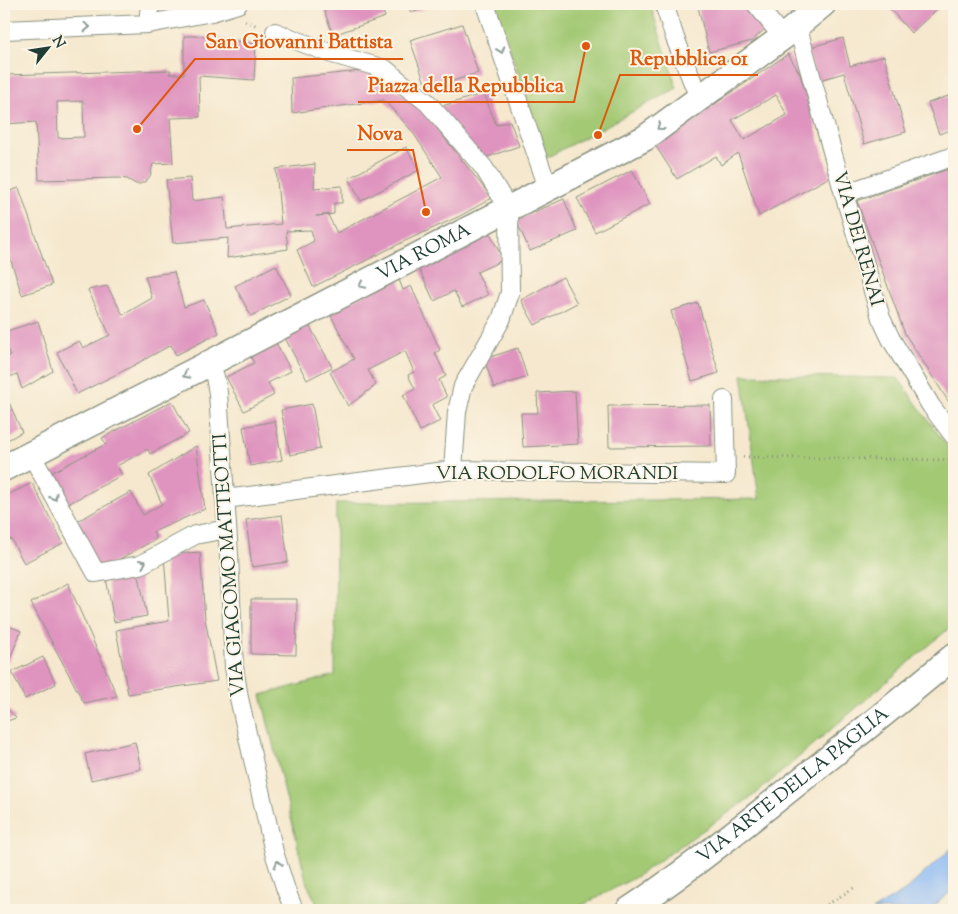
<svg xmlns="http://www.w3.org/2000/svg" width="958" height="914" font-family="'Sorts Mill Goudy',serif">
  <style>
    .green { fill: #a3c974; stroke: #618354 }
    .water { fill: #8ab9f5; stroke: #547b94 }
    .building { fill: #df94bf; fill-rule: evenodd }
    .lines { fill: none; stroke-linecap: round; stroke-linejoin: round }
    .minor-casing { stroke: #8a9281; stroke-width: 20 }
    .secondary-casing { stroke: #8a9281; stroke-width: 28 }
    .path { stroke: #8a9281; stroke-width: 3; stroke-dasharray: 1 4; stroke-linecap: butt }
    .minor { stroke: #fff; stroke-width: 18 }
    .secondary { stroke: #fff; stroke-width: 25 }
    .oneway { stroke: #8f9e9a }
    .labels { text-anchor: middle; dominant-baseline: central; stroke-width: 4; stroke-linejoin: round; paint-order: stroke }
    .street-label { font-size: 19px; fill: #1f3d34; stroke: #fcf5e5 }
    .leader { fill: none; stroke: #de580e; stroke-width: 2 }
    .callout-dot { fill: #de580e; stroke: #fcf5e5; stroke-width: 2 }
    .callout-label { font-size: 20px; text-anchor: middle; font-weight: bold; fill: #de580e; stroke: #fcf5e5; stroke-width: 4; stroke-linejoin: round; paint-order: stroke }
  </style>
  <rect width="100%" height="100%" fill="#fcf5e5"/>
  <filter id="ink" filterUnits="userSpaceOnUse"><feTurbulence type="fractalNoise" baseFrequency=".02" numOctaves="2"/><feDisplacementMap in="SourceGraphic" scale="10" xChannelSelector="R" yChannelSelector="G"/><feConvolveMatrix kernelMatrix="1 2 1 2 8 2 1 2 1" color-interpolation-filters="sRGB"/></filter>
  <filter id="wash" filterUnits="userSpaceOnUse"><feTurbulence type="fractalNoise" baseFrequency=".0096" numOctaves="4" result="noise"/><feDisplacementMap in="SourceGraphic" scale="20" xChannelSelector="R" yChannelSelector="G"/><feGaussianBlur stdDeviation="1.12" result="paint"/><feColorMatrix in="noise" values="0 0 0 0 0 0 0 0 0 0 0 0 0 0 0 0 0 1.4 0 .05"/><feComposite in="paint" operator="in"/></filter>
  <g filter="url(#wash)">
    <rect width="100%" height="100%" fill="#f5e8ce"/>
    <path class="green" d="M495,4H650L677,88L546,158Z
      M742,375L898,378L954,456V624L757,793L634,878L573,910H320L307,884L261,695L335,675L336,503L759,499Z"/>
    <path class="water" d="M954,846V889L929,910H873L906,890Z"/>
    <g id="blocks">
      <path class="building" d="M322,4H380L385,17L333,35Z
        M407,4H435L411,13Z
        M708,4H734L735,5L738,4H749L766,28L752,41L709,52L698,7Z
        M886,4H943L911,33Z
        M462,24L478,73L427,89L410,40Z
        M184,36H199L256,44L254,80L199,76L200,117L170,118L173,163L153,164L150,176L146,181L140,184H136L127,179L119,178L39,180L36,122L4,124V75L171,70L169,74H184ZM83,101L84,137L58,138L57,102Z
        M843,38L850,66L884,56L906,132L864,144L844,73L816,81L807,48Z
        M788,54L800,74L830,177L759,216L738,153L721,165L716,156L677,179L655,145ZM776,95L787,115L744,140L732,120Z
        M362,71L387,82L420,107L492,198L460,216L405,241L313,287L297,250L314,241L311,230L286,231L288,249L227,258L228,238L173,243L166,180L190,178L192,201L224,197L227,229L281,224L276,169L315,164L314,188L342,186V203H334V214L316,216L328,215L337,233L442,177L412,131L384,100L292,113L291,78Z
        M484,93L496,125L510,121L519,146L482,159L439,107Z
        M954,94V129L939,134L928,103Z
        M406,147L419,170L361,201L349,178Z
        M954,167V410L905,334L857,201Z
        M632,170L650,204L595,232L577,198Z
        M19,188L52,285L22,295L4,239V193Z
        M564,199L577,231L530,251L516,220Z
        M489,231L503,260L477,272L488,295L462,307L454,291L434,301L417,265Z
        M276,265L291,295L251,316L235,286Z
        M174,272L184,307L204,300L219,333L176,355L171,345L127,369L77,394L57,352L79,341L83,348L110,335L88,290L107,286L123,315L152,298L145,276Z
        M398,277L403,290L411,286L440,350L435,353L446,376L439,380L447,397L432,405L440,421L420,431L403,395L415,389L408,375L414,372L405,351L368,370L376,385L348,406L330,372L354,359L329,312Z
        M563,277L577,303L535,325L521,300Z
        M698,303L719,373L692,381L671,311Z
        M38,321L53,371L22,389L17,374L4,379V358L10,356L4,341V332Z
        M309,325L332,367L307,380L285,338Z
        M273,337L291,371L268,383L274,395L244,411L226,377L254,363L248,351Z
        M518,348L527,377L494,388L484,359Z
        M575,391L578,444L523,447L521,413H538L537,393Z
        M7,398L22,432L4,442V399Z
        M172,401L189,433L150,454L148,449L117,466L122,475L64,506L47,475L106,444L102,438Z
        M312,404L320,449L290,455L281,410Z
        M710,405L711,446L609,447L608,406Z
        M275,421L282,460L250,466L243,427Z
        M196,446L205,509L153,532L156,539L98,571L72,524L131,492L143,515L162,504L149,475Z
        M32,483L63,543L24,563L11,539L4,542V497Z
        M282,515L288,562L252,567L246,520Z
        M200,552L205,619L217,681L128,694L116,630L169,621L164,555Z
        M137,566L147,616L114,622L105,572Z
        M68,583L117,696L84,703L31,603Z
        M251,599H297L296,655L251,654Z
        M4,624L21,631L9,661L4,659Z
        M43,657L56,684L25,699L12,672Z
        M4,705L16,718L4,722Z
        M135,742L141,769L91,780L85,754Z"/>
    </g>
  </g>
  <g filter="url(#ink)">
    <use href="#blocks" fill-opacity="0" stroke="#8a9281" stroke-width="1"/>
    <g class="lines">
      <defs>
        <path id="minor" d="M485,4L548,188
          M664,4L675,38L699,98
          M756,4L776,29
          M148,24L150,4
          M797,25L844,194L881,318L891,339L931,406L954,436
          M4,30L148,24L212,12L238,4
          M275,32L329,53L385,69L404,85L427,102L484,168L509,209L510,293L501,320L463,386L457,412L453,470
          M844,194L954,156
          M210,363L215,377L218,393L229,555L234,667L239,698L274,852L286,890L294,910
          M31,454L96,573L140,565L195,535L227,529
          M225,499L453,470L726,474L724,400"/>
        <g id="secondary">
          <path id="s1" d="M4,468L210,363L645,138L783,37L823,4"/>
          <path id="s2" d="M629,910C673,881 715,848 757,815C823,763 889,710 954,656"/>
        </g>
      </defs>
      <use href="#minor" class="minor-casing"/>
      <use href="#secondary" class="secondary-casing"/>
      <path class="path" d="M245,21L258,26
        M743,457L954,460
        M819,910L855,887"/>
      <use href="#minor" class="minor"/>
      <use href="#secondary" class="secondary"/>
    </g>
    <defs><path id="oneway-chevron" d="M-2-3.5L2.5 0L-2 3.5" fill="none" stroke-width="1.6" stroke-linecap="round" stroke-linejoin="round" transform="scale(1.25)"/></defs>
    <g class="oneway">
      <use href="#oneway-chevron" transform="translate(87 27) rotate(-2)"/>
      <use href="#oneway-chevron" transform="translate(501 50) rotate(71)"/>
      <use href="#oneway-chevron" transform="translate(660 127) rotate(144)"/>
      <use href="#oneway-chevron" transform="translate(362 285) rotate(153)"/>
      <use href="#oneway-chevron" transform="translate(186 375) rotate(153)"/>
      <use href="#oneway-chevron" transform="translate(54 497) rotate(61)"/>
      <use href="#oneway-chevron" transform="translate(143 563) rotate(-24)"/>
      <use href="#oneway-chevron" transform="translate(278 864) rotate(-107)"/>
    </g>
  </g>
  <g class="labels">
    <g class="street-label">
      <text transform="translate(857 239) rotate(74)">VIA DEI RENAI</text>
      <text stroke="none"><textPath href="#s1" startOffset="472">VIA ROMA</textPath></text>
      <text x="557" y="474">VIA RODOLFO MORANDI</text>
      <text transform="translate(230 565) rotate(-94)">VIA GIACOMO MATTEOTTI</text>
      <text stroke="none"><textPath href="#s2" startOffset="206">VIA ARTE DELLA PAGLIA</textPath></text>
    </g>
  </g>
  <path class="leader" d="M137 129L195 59H403M598 135L620 75H758M586 46L574 102H358M426 212L413 150H347"/>
  <g class="callout-dot">
    <circle cx="137" cy="129" r="5"/>
    <circle cx="598" cy="135" r="5"/>
    <circle cx="586" cy="46" r="5"/>
    <circle cx="426" cy="212" r="5"/>
  </g>
  <g class="callout-label">
    <text x="299" y="48">San Giovanni Battista</text>
    <text x="689" y="65">Repubblica 01</text>
    <text x="466" y="92">Piazza della Repubblica</text>
    <text x="380" y="140">Nova</text>
  </g>
  <rect width="958" height="914" fill="none" stroke="#fcf5e5" stroke-width="20"/>
  <g transform="translate(48 48) rotate(60)" stroke="#fcf5e5" stroke-width="4" paint-order="stroke">
  <path d="M0-4L9 19L0 12L-9 19Z" fill="#1f3d34"/>
  <text y="-8" font-size="14" font-weight="bold" text-anchor="middle" fill="#1f3d34">N</text>
  </g>
</svg>
